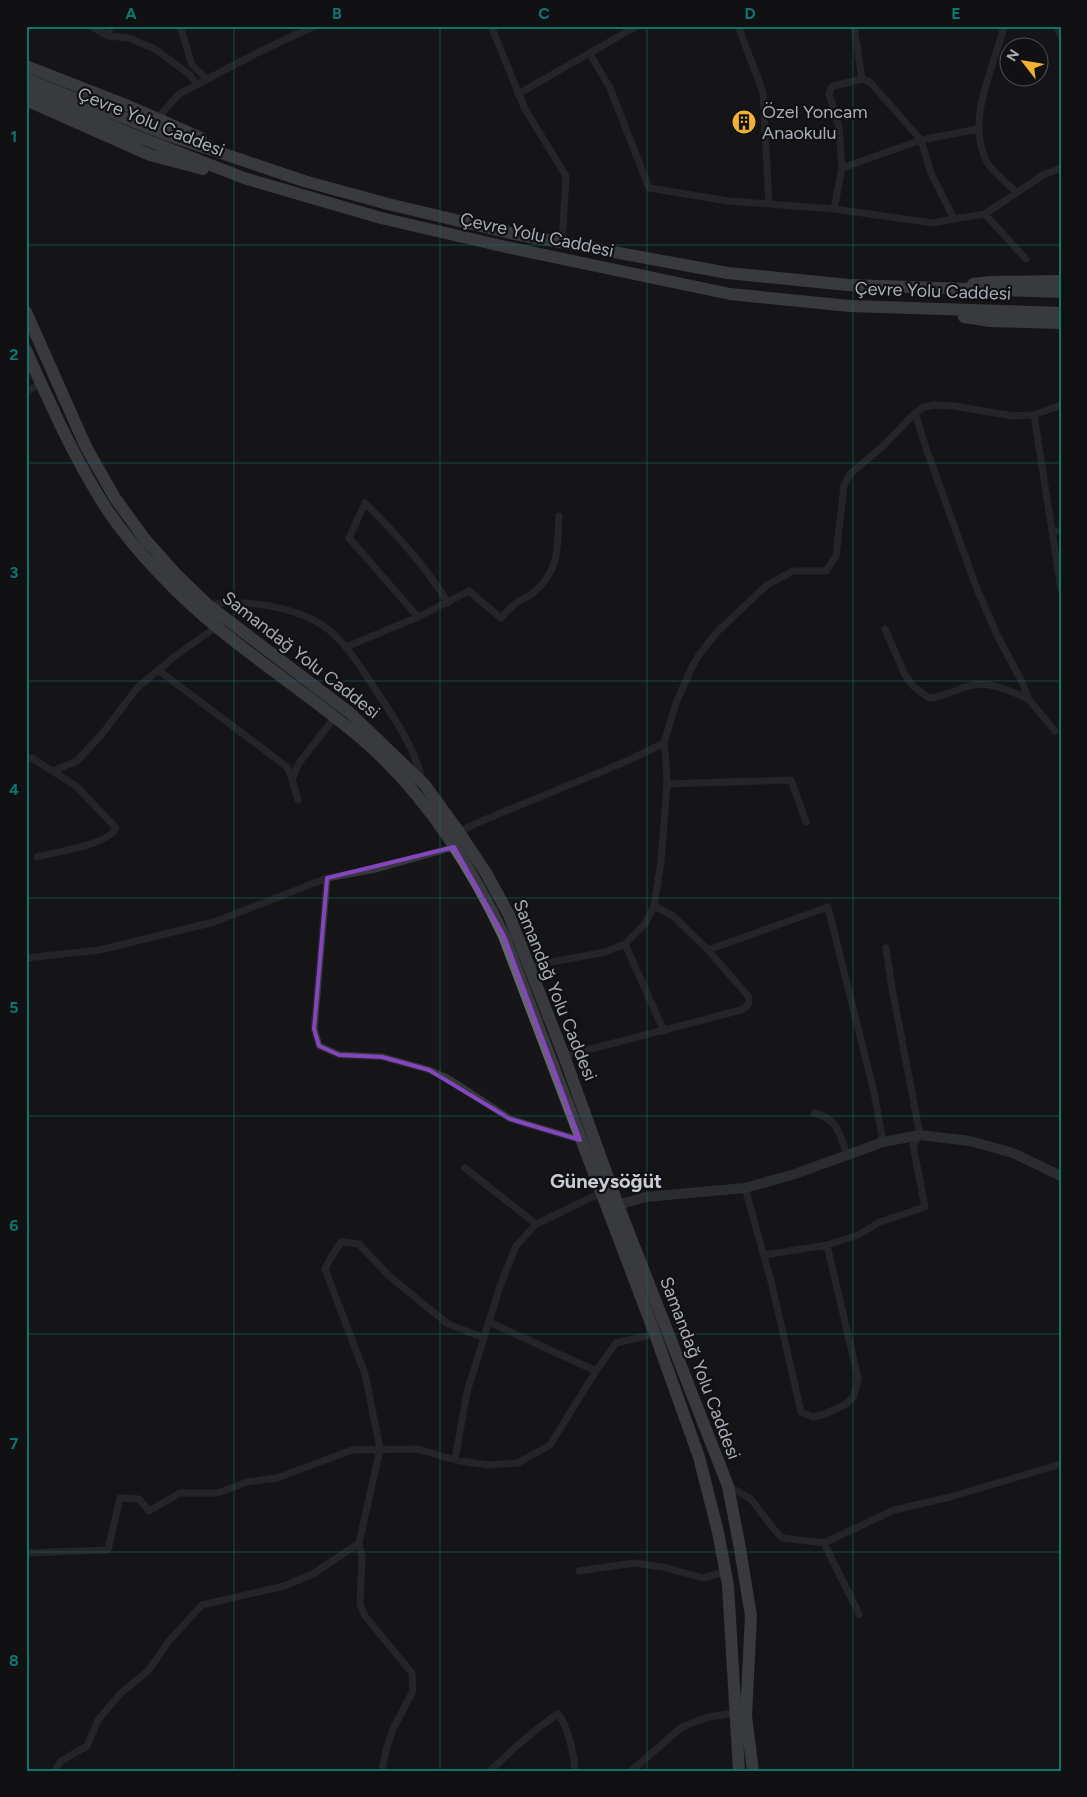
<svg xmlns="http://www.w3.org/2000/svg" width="1087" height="1797" font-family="Figtree,sans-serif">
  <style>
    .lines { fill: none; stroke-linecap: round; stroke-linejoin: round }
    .street { stroke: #37383d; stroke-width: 7 }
    .secondary { stroke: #45474d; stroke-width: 10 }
    .highway { stroke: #63666e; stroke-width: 12 }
    .marked { fill: none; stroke: #8446be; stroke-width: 4; stroke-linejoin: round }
    .grid { fill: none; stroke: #0f766e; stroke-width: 1; stroke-opacity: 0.55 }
    .labels { text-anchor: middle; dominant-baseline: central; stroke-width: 4.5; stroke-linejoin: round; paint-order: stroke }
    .poi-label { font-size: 18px; fill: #a8adb8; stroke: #111113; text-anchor: start }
    .street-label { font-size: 18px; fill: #a8adb8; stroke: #111113 }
    .quarter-label { font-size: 20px; font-weight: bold; fill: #c9ccd4; stroke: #111113 }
    .neatline { fill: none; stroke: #0f766e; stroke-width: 2 }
    .grid-label { font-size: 16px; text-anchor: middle; font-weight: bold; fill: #0f766e }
  </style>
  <rect width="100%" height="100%" fill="#161618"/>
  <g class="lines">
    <path class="street" d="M90,26L108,36L129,38L155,49L190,75L197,85
      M180,26L192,65L207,79
      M491,26L525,109L566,176L562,243
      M738,26L763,92L769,204
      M854,26L862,79L870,82L921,140L931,173L954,219L985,214L1043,175L1061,168
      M1004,26C994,68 965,120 987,162C993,173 1008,183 1017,193
      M1057,26L1061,36
      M108,36L110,26
      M590,54L610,88L649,188L728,201L834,209L933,223L954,219
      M518,94L637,26
      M159,120L163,112L179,94L259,52L314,26
      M842,168L921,140L978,129
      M834,209L842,168L839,127L829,94L831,88L834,86L862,79
      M985,214L1026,259
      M26,391L41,384
      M1061,405L1034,415L1061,589
      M915,413L926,448L977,589L999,639L1022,682L1029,700L1055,731
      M1053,533L1061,530
      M208,605C244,599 295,606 325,627C347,643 362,670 377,692C396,721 413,745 422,779
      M418,617L349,538L365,503C396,534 425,565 448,603
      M885,629L905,675L914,687L929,698C947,697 956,688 973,685C991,681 1014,692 1029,700
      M346,647L418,617L469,591L501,618C505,614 510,608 515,604C521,599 529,597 535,591C559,571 558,545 559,516
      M158,670L287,767L292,779
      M26,759L32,758L76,786L116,828C109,845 54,852 37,857
      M53,771L77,761L102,734L137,688L174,657L216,627
      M667,784L791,780L806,822
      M298,800L292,779L299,763L335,717
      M459,832L477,823L627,761L664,743
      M327,878L314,1029L319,1046L339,1055L382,1057L429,1070L449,1079L510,1119L580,1140
      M654,906L672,915L708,950L828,907L874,1092L883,1142
      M625,944L664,1031
      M26,958L100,950L214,922L327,878L376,869L454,847
      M529,966L606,952L625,944L645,924L654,906L661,862L667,784L666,762L664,743L676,703L692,667L699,655L717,632L767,585L793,571H826L836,556L844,485L850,474L884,445L915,413L924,407L934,405L953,406L1013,416L1034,415
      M564,1056L741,1010C747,1007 751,1003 748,996L708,950
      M814,1113C838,1119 839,1133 847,1154
      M465,1168L536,1224
      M745,1188L772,1285L801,1412L813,1417L825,1414L846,1404L854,1396L858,1378L827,1245
      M764,1255L827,1245L858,1235L880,1222L925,1207L913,1145L920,1135L892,988L886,948
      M489,1322L596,1371
      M455,1460L467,1392L500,1286L516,1246L536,1224L601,1193
      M728,1486L751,1499L772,1527L782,1538L824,1543L894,1510L950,1497L1061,1464
      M824,1543L859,1614
      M26,1553L108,1550L120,1498L139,1499L149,1511L180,1493H218L247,1482L277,1478L352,1450L417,1449L455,1460L487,1465L518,1463L550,1445L596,1371L616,1343L655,1334
      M579,1571L634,1563L663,1567L703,1578L725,1572
      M55,1771L61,1761L87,1746L98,1720L121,1693L148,1671L169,1641L202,1605L284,1586L313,1574L359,1543
      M382,1771L386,1750L393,1729L413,1691L412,1673L365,1616L360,1604L362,1558L359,1543L380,1449L365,1374L325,1269L330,1259L341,1242L359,1244L388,1275L448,1324L484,1338
      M490,1771C512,1750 533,1730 558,1714C568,1726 574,1755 575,1771
      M631,1771L682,1727L708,1717L736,1713"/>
    <path class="secondary" d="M618,1205L645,1197L745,1188L795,1174L883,1142L920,1135L970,1141L1013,1153L1061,1176"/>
    <path class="highway" d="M26,66L126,105L201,138
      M26,79L165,134L304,181L388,204L510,233L728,273L848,285L1061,292
      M26,90L126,132L244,178L381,218L506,247L730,294L850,306L1061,313
      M26,100L150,155L203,169
      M973,284L991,282L1061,281
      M26,312L86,447L115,498L144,538L175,573L208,605L350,713L424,784L459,832L486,873L509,915L564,1056L618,1205L728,1486L739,1543L751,1616L746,1716L753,1771
      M964,317L991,321L1061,323
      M26,350C48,399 70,449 98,495C115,524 137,550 160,574C220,639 297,684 363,740C424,793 470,864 504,936L655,1334L699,1457L718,1532L728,1585L739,1771"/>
  </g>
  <path d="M0 0H1087V1797H0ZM454,847L504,936L580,1140L510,1119L429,1070L382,1057L339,1055L319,1046L314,1029L327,878Z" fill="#161618" fill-opacity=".55" fill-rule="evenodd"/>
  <path class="marked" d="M454,847L504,936L580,1140L510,1119L429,1070L382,1057L339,1055L319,1046L314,1029L327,878Z"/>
  <path class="grid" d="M234,26V1771M440,26V1771M647,26V1771M853,26V1771M26,245H1061M26,463H1061M26,681H1061M26,898H1061M26,1116H1061M26,1334H1061M26,1552H1061"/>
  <defs>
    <symbol id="building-disc" viewBox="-11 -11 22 22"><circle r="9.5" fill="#f2b134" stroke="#111113"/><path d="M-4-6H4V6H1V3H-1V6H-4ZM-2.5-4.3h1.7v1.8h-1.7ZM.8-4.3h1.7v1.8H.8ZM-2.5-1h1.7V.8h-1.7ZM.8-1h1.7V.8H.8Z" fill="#111"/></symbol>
  </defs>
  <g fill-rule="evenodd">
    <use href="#building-disc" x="730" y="108" width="28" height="28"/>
  </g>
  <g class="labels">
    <g class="poi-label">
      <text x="762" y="112">Özel Yoncam<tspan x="762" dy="21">Anaokulu</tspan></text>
    </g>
    <g class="street-label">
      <text transform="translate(151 122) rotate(22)">Çevre Yolu Caddesi</text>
      <text transform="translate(537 235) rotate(12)">Çevre Yolu Caddesi</text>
      <text transform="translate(933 291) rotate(2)">Çevre Yolu Caddesi</text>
      <text transform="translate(301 655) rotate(38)">Samandağ Yolu Caddesi</text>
      <text transform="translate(555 990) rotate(68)">Samandağ Yolu Caddesi</text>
      <text transform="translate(700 1368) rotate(69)">Samandağ Yolu Caddesi</text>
    </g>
    <g class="quarter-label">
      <text x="606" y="1181">Güneysöğüt</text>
    </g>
  </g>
  <rect width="1087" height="1797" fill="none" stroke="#111113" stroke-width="55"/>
  <g transform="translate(1024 62) rotate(301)"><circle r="24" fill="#111113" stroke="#4d4f55"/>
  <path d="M0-4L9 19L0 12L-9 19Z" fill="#f2b134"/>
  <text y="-8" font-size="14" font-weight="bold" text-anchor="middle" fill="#a8adb8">N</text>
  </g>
  <rect x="28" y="28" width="1032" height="1742" class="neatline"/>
  <g class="grid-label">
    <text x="131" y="19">A</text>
    <text x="337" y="19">B</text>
    <text x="544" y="19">C</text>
    <text x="750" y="19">D</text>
    <text x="956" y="19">E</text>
    <text x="14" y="142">1</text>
    <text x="14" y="360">2</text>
    <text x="14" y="578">3</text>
    <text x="14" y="795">4</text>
    <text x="14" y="1013">5</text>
    <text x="14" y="1231">6</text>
    <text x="14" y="1449">7</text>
    <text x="14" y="1666">8</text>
  </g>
</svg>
